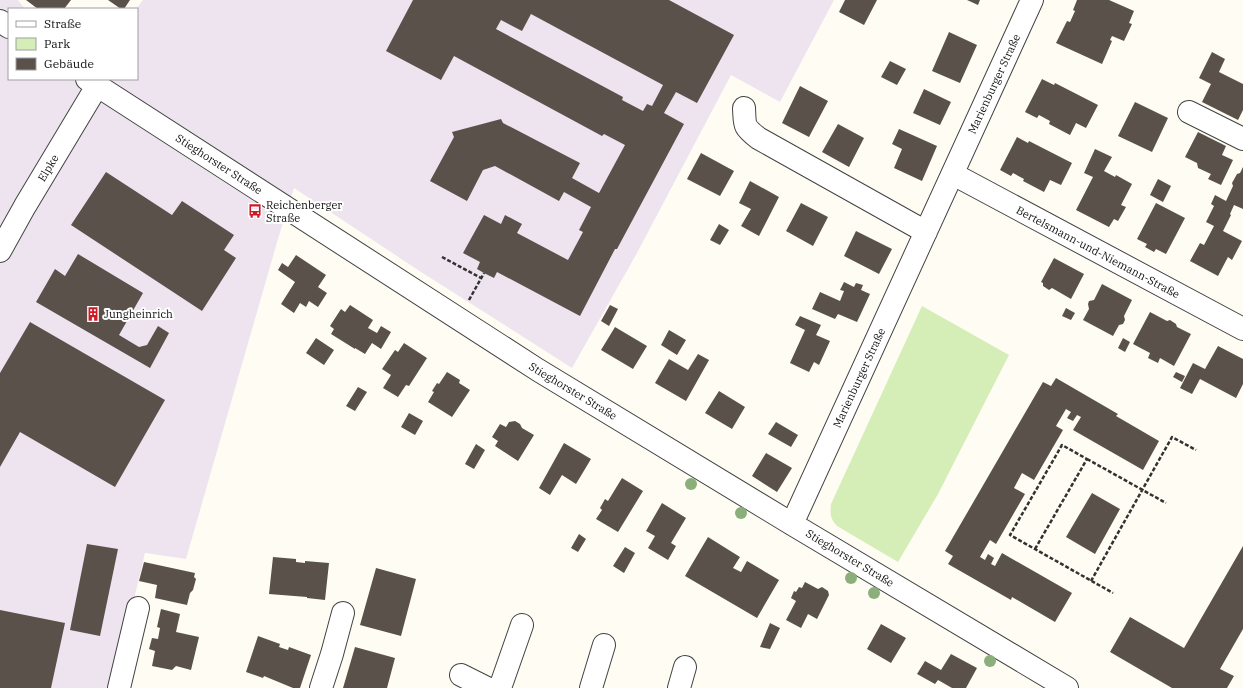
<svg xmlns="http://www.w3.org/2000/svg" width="1243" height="688" font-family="'IBM Plex Serif',serif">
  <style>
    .industrial { fill: #eee4ef }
    .green { fill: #d5eeb8 }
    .building { fill: #5a514b; fill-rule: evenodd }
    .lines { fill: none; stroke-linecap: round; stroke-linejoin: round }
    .minor-casing { stroke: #434343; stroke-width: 24 }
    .path { stroke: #323232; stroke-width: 2.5; stroke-dasharray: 4 2; stroke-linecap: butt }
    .minor { stroke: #fff; stroke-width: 22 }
    .tree { fill: #8baf7b }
    .labels { text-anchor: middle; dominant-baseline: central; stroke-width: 4; stroke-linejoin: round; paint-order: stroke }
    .street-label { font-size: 11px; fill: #101010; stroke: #fff }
    .poi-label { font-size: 11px; fill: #101010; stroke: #fff; text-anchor: start }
  </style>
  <rect width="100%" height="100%" fill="#fffdf3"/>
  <path class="industrial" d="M0,0H18L25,9H9V79H137V9H136L143,0H834L780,102L731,75L637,253L572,368L421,272L294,188L278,239L186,559L145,553L113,688H0Z"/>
  <path class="green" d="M922,306L1009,355L938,494L898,562L837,526C830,519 830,513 831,504Z"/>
  <path class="building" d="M26,0H71L64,9H38Z
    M108,0H130L124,9H121Z
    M413,0H669L734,35L697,103L676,92L664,113L684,124L617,249H615L580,316L497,272L494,278L484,273L477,269L480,262L463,253L484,215L501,224L505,215L522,224L517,233L568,260L583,232L579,230L591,207L564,192L559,201L495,166L483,170L467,201L430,181L454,137L452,132L501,119L503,123L580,163L572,178L599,193L625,145L604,134L602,136L454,56L441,80L386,51ZM531,14L663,85L652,106L647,104L643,111L622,100L623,97L496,29L501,20L522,31Z
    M845,0H877L864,25L839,12Z
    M967,0H980L978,5Z
    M1077,0H1109L1134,11L1129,23L1132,24L1124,41L1112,36L1110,40L1112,41L1102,64L1056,43L1067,21L1070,22L1075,11L1073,10Z
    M949,32L977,45L960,83L932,71Z
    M1212,52L1225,59L1219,72L1243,84V110L1238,120L1202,102L1211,84L1199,78Z
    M890,61L906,69L897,85L881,77Z
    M1042,79L1054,85L1055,83L1098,105L1086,128L1076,123L1070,135L1049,124L1050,121L1039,115L1037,118L1025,112Z
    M800,86L828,101L809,137L782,123Z
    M924,89L951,102L940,125L913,113Z
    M1135,102L1168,118L1152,152L1118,136Z
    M838,124L864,138L849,167L822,152Z
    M899,129L937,146L922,181L894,168L902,149L892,144Z
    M1198,132L1226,146L1222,155L1233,160L1221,185L1208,179L1211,174L1198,168L1197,163L1185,157Z
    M1017,137L1028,143L1029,141L1072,163L1061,185L1050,180L1044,192L1023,181L1024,179L1013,173L1011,176L1000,170Z
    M1095,149L1112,157L1104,171L1115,177L1116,175L1132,184L1121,205L1126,207L1118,221L1114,219L1109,227L1076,210L1093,177L1084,173Z
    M701,153L734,171L720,196L687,179Z
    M1243,167V209L1234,205L1230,214L1231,215L1223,231L1242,241L1232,260L1228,257L1218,276L1190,261L1200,243L1204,245L1214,226L1206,222L1214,206L1211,204L1215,195L1226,201L1233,186L1232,183L1237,174L1240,173Z
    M106,172L172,215L182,201L234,235L224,250L236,258L202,311L71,225Z
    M1158,179L1171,186L1163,202L1150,195Z
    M750,181L779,197L759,236L741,226L751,209L739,203Z
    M801,203L828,217L813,246L786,231Z
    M1156,203L1185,218L1166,254L1156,249L1154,252L1145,247L1147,244L1137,239Z
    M719,224L729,230L720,245L710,240Z
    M856,231L892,249L879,274L844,256Z
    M78,254L143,293L119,335L139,347L147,345L158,326L169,333L150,368L36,302L55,269L65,276Z
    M296,255L326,275L318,287L327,293L318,307L309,301L306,307L300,303L294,313L281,304L295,282L278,270L282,263L288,267Z
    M1054,258L1084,274L1071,299L1052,288L1049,290L1043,286V283L1041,282Z
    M844,282L854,287L856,283L863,285L861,290L870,294L857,322L838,314L835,319L812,309L820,292L840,301L844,291L840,290Z
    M1102,284L1132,300L1124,316L1125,320L1123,324L1119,325L1113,336L1083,320L1089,309L1088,304L1089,301L1094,300Z
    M350,305L373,320L368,328L377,333L381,326L391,332L381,349L372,343L365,354L355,348V349L331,334L334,329L330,326L341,309L345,312Z
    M610,305L618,309L609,326L601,321Z
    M1066,308L1075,313L1071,320L1062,316Z
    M1150,312L1167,321L1170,320L1176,324L1177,327L1191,334L1174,366L1160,358L1158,363L1148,358L1150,353L1133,344Z
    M800,316L821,325L816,335L830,341L819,365L814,362L809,372L790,363L805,330L795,325Z
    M30,322L165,400L115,487L20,432L0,467V373Z
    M615,327L647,346L633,369L601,350Z
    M669,330L686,340L677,355L661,345Z
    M316,338L334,350L324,365L306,353Z
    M1123,338L1130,342L1125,352L1118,348Z
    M404,343L427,358L409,386L406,385L398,397L383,388L391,375L382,369L395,350L398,352Z
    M1218,346L1243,359V384L1236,398L1200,379L1192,394L1180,388L1193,363L1205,369Z
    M698,354L709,360L686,401L655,383L669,359L688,370Z
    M447,372L460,380L459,383L470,390L452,417L428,402L434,392L432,391L437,383L439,384Z
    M1176,372L1185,376L1182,382L1173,377Z
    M1056,378L1118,414L1116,416L1159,441L1143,470L1073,430L1081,417L1077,415L1073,421L1067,418L1071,412L1066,409L1056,426L1063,430L1034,480L1022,473L1014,488L1025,494L996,544L990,540L980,557L985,560L988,554L994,558L991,564L995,566L1002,553L1072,593L1055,622L1012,597L1011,600L948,564L953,556L945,551L1043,382L1051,386Z
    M358,387L367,392L355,411L346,406Z
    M719,391L745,407L732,429L705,413Z
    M409,413L423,421L415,435L401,427Z
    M515,421L520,424L522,428L534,435L518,461L495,446L498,441L492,437L500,424L506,427L509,422Z
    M776,422L798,435L791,447L768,434Z
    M564,443L591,459L576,484L562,475L550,495L539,488Z
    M476,444L485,450L474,469L465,464Z
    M766,453L792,468L777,492L752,476Z
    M622,478L643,491L618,532L596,519L602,510L600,508L605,499L608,501Z
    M1092,493L1120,509L1095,554L1066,537Z
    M662,503L686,518L671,543L676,546L668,560L648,548L655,536L646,531Z
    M579,534L586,539L578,552L571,548Z
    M708,537L740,557L733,568L741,572L747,561L779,580L757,618L685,576Z
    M87,544L118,549L100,636L70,630Z
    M1243,546V629L1220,669L1234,676L1227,688H1172L1110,652L1130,617L1184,648Z
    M625,547L635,553L624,573L613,566Z
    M273,557L296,559V562L305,563V561L329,563L325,600L307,598V597L269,594Z
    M144,562L195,573L194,577L196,579L193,590L190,593L187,605L155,598L157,585L139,581Z
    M376,568L416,579L401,636L360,625Z
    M805,582L818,589L822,587L828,591L829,595L817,619L808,614L801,628L786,620L796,601L791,598L794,591L796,592L799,587L802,588Z
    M161,609L180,614L176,632L199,637L191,670L176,666L172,670L152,666L155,651L149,649L152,638L158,639L160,628L157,627Z
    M0,610L65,623L51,688H0Z
    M770,623L780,628L770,649L760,647Z
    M881,624L906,638L891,663L867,649Z
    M258,636L280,644L279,647L288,650L289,647L311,655L300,688H293L264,676L263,678L246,672Z
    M355,647L395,658L387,688H343Z
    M951,654L977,668L966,688H952L938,680L935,684L917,674L925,661L941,670Z"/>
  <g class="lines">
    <defs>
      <path id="minor" d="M0,21L9,27
        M87,79L538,370L792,524L1067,688
        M744,108C745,126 743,126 758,138L926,232
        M1189,112L1243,139
        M953,174L1243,329
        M0,251L25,206L97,86
        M792,524L1032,0
        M461,675L487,688
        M119,688L138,608
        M321,688L332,654L343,613
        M500,688L522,625
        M591,688L604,645
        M679,688L685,667"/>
    </defs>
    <use href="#minor" class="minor-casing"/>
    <path class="path" d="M442,257L481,278
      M469,300L484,273
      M1087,459L1166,503
      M1035,549L1087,459L1062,445L1010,535L1113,593
      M1091,581L1172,437L1196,450"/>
    <use href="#minor" class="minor"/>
  </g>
  <g class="tree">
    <circle cx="691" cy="484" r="6"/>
    <circle cx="741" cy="513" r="6"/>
    <circle cx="851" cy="578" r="6"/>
    <circle cx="874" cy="593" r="6"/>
    <circle cx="990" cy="661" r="6"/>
  </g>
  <defs>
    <symbol id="bus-bare" viewBox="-9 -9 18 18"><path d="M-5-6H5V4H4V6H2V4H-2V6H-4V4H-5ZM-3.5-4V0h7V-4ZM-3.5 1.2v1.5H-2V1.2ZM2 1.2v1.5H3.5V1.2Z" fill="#ce1a26" stroke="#fff" stroke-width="2.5" paint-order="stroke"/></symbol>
    <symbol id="building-bare" viewBox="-9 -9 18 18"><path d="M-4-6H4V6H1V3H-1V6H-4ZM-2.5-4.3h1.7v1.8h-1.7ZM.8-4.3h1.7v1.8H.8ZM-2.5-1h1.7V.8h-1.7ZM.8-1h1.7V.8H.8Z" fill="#ce1a26" stroke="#fff" stroke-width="2.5" paint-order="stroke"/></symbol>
  </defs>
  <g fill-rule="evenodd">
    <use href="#bus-bare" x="245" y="201" width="20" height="20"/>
    <use href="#building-bare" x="83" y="304" width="20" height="20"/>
  </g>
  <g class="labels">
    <g class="street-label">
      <text transform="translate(994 84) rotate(-65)">Marienburger Straße</text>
      <text transform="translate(219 164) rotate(33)">Stieghorster Straße</text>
      <text transform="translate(48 168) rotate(-59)">Elpke</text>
      <text transform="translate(1098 252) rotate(28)">Bertelsmann-und-Niemann-Straße</text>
      <text transform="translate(859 378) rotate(-65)">Marienburger Straße</text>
      <text transform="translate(573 391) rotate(31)">Stieghorster Straße</text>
      <text transform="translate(850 558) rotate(31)">Stieghorster Straße</text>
    </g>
    <g class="poi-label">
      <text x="266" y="205">Reichenberger<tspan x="266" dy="13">Straße</tspan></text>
      <text x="104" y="314">Jungheinrich</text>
    </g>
  </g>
  <rect x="8" y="8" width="130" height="72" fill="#ffffff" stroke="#9f9f9f"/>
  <rect x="16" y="21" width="20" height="6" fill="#ffffff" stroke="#9f9f9f"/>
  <text x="44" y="28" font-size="12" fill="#101010">Straße</text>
  <rect x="16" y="38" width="20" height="12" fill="#d5eeb8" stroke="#9f9f9f"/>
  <text x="44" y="48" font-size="12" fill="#101010">Park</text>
  <rect x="16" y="58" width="20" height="12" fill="#5a514b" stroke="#9f9f9f"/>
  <text x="44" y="68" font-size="12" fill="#101010">Gebäude</text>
</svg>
